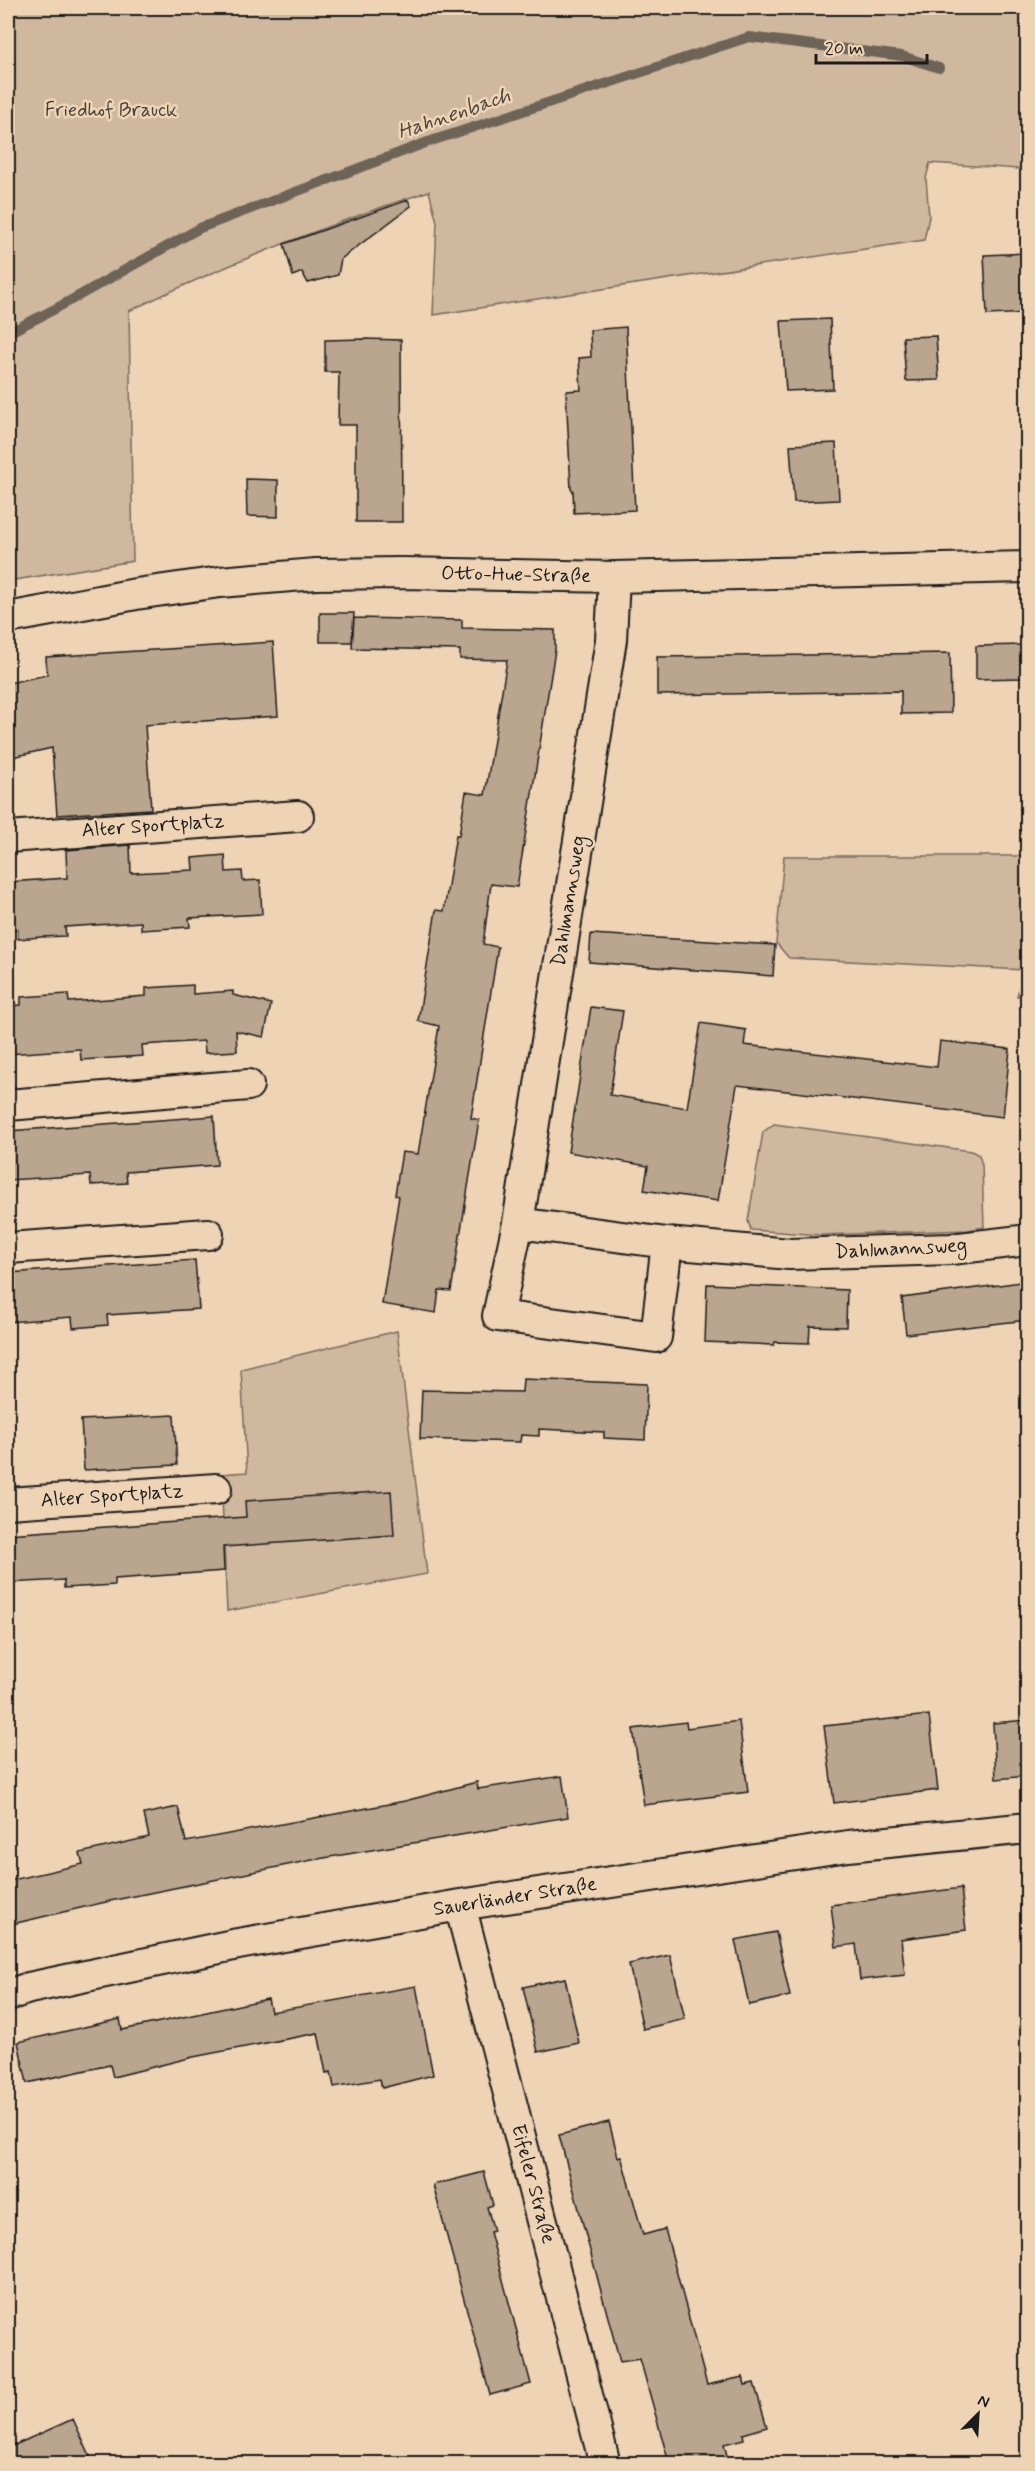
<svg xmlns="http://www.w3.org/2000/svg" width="1035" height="2471" font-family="Mynerve,sans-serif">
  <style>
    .green { fill: #d0b89f; stroke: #766a5e; stroke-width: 1.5 }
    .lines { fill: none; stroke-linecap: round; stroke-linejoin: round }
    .stream { stroke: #6d6357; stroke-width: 10 }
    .building { fill: #baa58f; stroke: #1c1c1c; stroke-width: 1.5 }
    .minor-casing { stroke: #1c1c1c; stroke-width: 34 }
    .minor { stroke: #eed3b5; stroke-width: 30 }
    .labels { text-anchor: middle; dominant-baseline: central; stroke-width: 5; stroke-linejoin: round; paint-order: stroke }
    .park-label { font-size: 20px; fill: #49433d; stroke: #eed3b5 }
    .street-label { font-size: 20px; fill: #1c1c1c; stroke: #eed3b5 }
    .water-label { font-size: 21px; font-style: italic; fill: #4b453e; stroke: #eed3b5 }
  </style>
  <rect width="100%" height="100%" fill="#eed3b5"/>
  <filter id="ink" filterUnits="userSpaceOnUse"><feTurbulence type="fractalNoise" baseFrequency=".0167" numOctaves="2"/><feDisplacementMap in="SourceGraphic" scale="12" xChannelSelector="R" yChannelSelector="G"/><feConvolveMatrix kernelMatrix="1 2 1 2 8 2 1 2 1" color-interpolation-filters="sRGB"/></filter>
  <g filter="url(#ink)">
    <path class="green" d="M8,8H1027V149L1019,169L930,163L926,178L929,217L924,240L433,315L437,222L429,191C327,225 226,264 129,311L133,561L8,581Z
      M784,856H1027V996H1017L1024,970L789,958L776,943Z
      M774,1124L971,1151L979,1155L982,1165L984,1227L968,1230L821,1235L751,1230L748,1221L763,1132Z
      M397,1331L427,1574L227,1611L221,1474L247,1472L241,1369Z"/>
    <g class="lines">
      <path class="stream" d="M8,333L55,309L200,228L428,142L749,37L902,56L939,68"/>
    </g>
    <path class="building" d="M408,200L411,206L341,259L338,275L308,283L302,272L293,276L284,244Z
      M1028,253V313L987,315L984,255Z
      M830,319L833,389L786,391L781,321Z
      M626,327L635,510L574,513L573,490L571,489L566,391L581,390L579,358L591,357L590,330Z
      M936,336L939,380L906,381L903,337Z
      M364,339L401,340L402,522H356V425H338L339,372H325V340Z
      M836,443L839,500L794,502L790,445Z
      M246,479L278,480V517L247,516Z
      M320,613H354L352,642H320Z
      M354,618L462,620V628L555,630V650L517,887L491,884L483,944L498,947L471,1118L479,1120L451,1291L439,1290L436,1313L382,1304L399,1196L395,1195L402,1152L418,1154L439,1026L418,1021L436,910L444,911L456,835H459L466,792L485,795L507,660L460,659V650L352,648Z
      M273,642L278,716L145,725L151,809L57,815L52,748L8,758V683L47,675L46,657Z
      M1028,645V678L976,679V646Z
      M950,653L951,713L901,714V691L657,695V657Z
      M130,845L131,873L193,870L192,858L225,855L226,872L242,871L243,881L260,880L262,914L189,918L190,927L141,930V922L65,927L66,936L41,937L18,939V930L8,931V882L67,878L66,850Z
      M591,934L775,945L773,976L589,962Z
      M193,985V994L233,991V995L271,1004L264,1037L236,1031L237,1051L205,1053L204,1041L142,1045L143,1056L81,1060L80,1049L8,1054V1006L21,1005V997L68,994L69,1002L108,999L146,996V988Z
      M591,1007L623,1011L610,1095L687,1108L701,1023L746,1030L744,1045L937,1067L940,1041L1010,1049L1003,1117L737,1085L718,1201L644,1190L648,1166L568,1152Z
      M214,1116L217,1165L126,1172L127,1183L91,1185L90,1175L8,1180V1131Z
      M195,1260L199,1309L107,1315L108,1325L73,1328L72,1317L8,1322V1273Z
      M1028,1281V1320L906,1334L902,1298Z
      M707,1284L847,1290L846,1327L810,1326L809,1343L775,1342L774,1345L705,1342Z
      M523,1379L647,1384L645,1440L604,1438V1432L539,1429V1436L521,1435L520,1442L420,1439L422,1390L522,1392Z
      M174,1415L177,1465L84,1470L81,1420Z
      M391,1491L394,1535L223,1547L224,1571L115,1579V1585L64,1588V1580L8,1583V1534L246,1517L245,1501Z
      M929,1715L938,1790L834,1803L824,1726Z
      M1028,1720V1776L996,1779L993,1723Z
      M739,1721L748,1792L644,1805L633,1729L686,1722L687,1728Z
      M562,1776L568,1817L312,1860L110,1901L8,1925V1881L83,1864L80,1853L149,1837L144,1814L178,1807L186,1842L405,1801L477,1782L478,1789Z
      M961,1888L966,1930L901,1939L905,1975L860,1980L856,1944L836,1947L831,1905Z
      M776,1932L790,1996L749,2005L735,1940Z
      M670,1955L685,2019L643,2029L629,1964Z
      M565,1978L579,2043L538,2052L523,1987Z
      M416,1986L433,2075L382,2088L380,2079L334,2087L331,2072L326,2073L318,2033L193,2057L113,2077L110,2065L27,2083L18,2042L120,2019L122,2030L268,1999L271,2012Z
      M609,2122L618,2157L621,2156L643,2235L665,2229L707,2385L743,2377L745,2385L754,2383L767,2427L743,2434L744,2439L724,2444L729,2463H669L640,2359L620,2362L559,2135Z
      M484,2172L493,2205L487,2207L494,2231L490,2232L531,2384L490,2395L433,2185Z
      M73,2419L93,2463H8V2448Z"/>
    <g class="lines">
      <defs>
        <path id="minor" d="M614,577L611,640L518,1223L498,1316L656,1337L667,1243
          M8,618L136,594L220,582L316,574L402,573L614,577L1028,567
          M8,837L298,816
          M8,1105L248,1085
          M518,1223L667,1243L790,1254L951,1249L1028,1240
          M8,1248L208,1234
          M8,1503L216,1489
          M460,1905L605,2464
          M8,1995L29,1988L238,1944L460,1905L848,1846L1028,1828"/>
      </defs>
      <use href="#minor" class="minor-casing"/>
      <use href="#minor" class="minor"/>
    </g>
  </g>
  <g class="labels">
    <g class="park-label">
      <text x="111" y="110">Friedhof Brauck</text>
    </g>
    <g class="street-label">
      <text transform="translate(516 575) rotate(1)">Otto-Hue-Straße</text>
      <text transform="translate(153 826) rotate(-4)">Alter Sportplatz</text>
      <text transform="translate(569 901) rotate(-81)">Dahlmannsweg</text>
      <text transform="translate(901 1249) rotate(-3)">Dahlmannsweg</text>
      <text transform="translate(112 1496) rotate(-4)">Alter Sportplatz</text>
      <text transform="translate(515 1897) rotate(-9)">Sauerländer Straße</text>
      <text transform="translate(533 2184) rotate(75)">Eifeler Straße</text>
    </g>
    <g class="water-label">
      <text transform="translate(454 114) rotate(-19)">Hahnenbach</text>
    </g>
  </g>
  <rect width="1035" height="2471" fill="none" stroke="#eed3b5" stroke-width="30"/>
  <rect x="15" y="15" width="1005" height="2441" fill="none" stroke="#1c1c1c" stroke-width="2" filter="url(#ink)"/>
  <g transform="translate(978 2414) rotate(24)" stroke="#eed3b5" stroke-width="4.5" paint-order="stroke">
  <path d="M0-4.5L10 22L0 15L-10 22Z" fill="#1c1c1c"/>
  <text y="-9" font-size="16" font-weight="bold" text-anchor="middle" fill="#1c1c1c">N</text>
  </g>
  <path d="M816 54v9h111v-9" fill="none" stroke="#1c1c1c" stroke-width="3"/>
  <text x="825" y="54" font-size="18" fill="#1c1c1c" stroke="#eed3b5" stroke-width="4.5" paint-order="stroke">20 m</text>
</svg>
